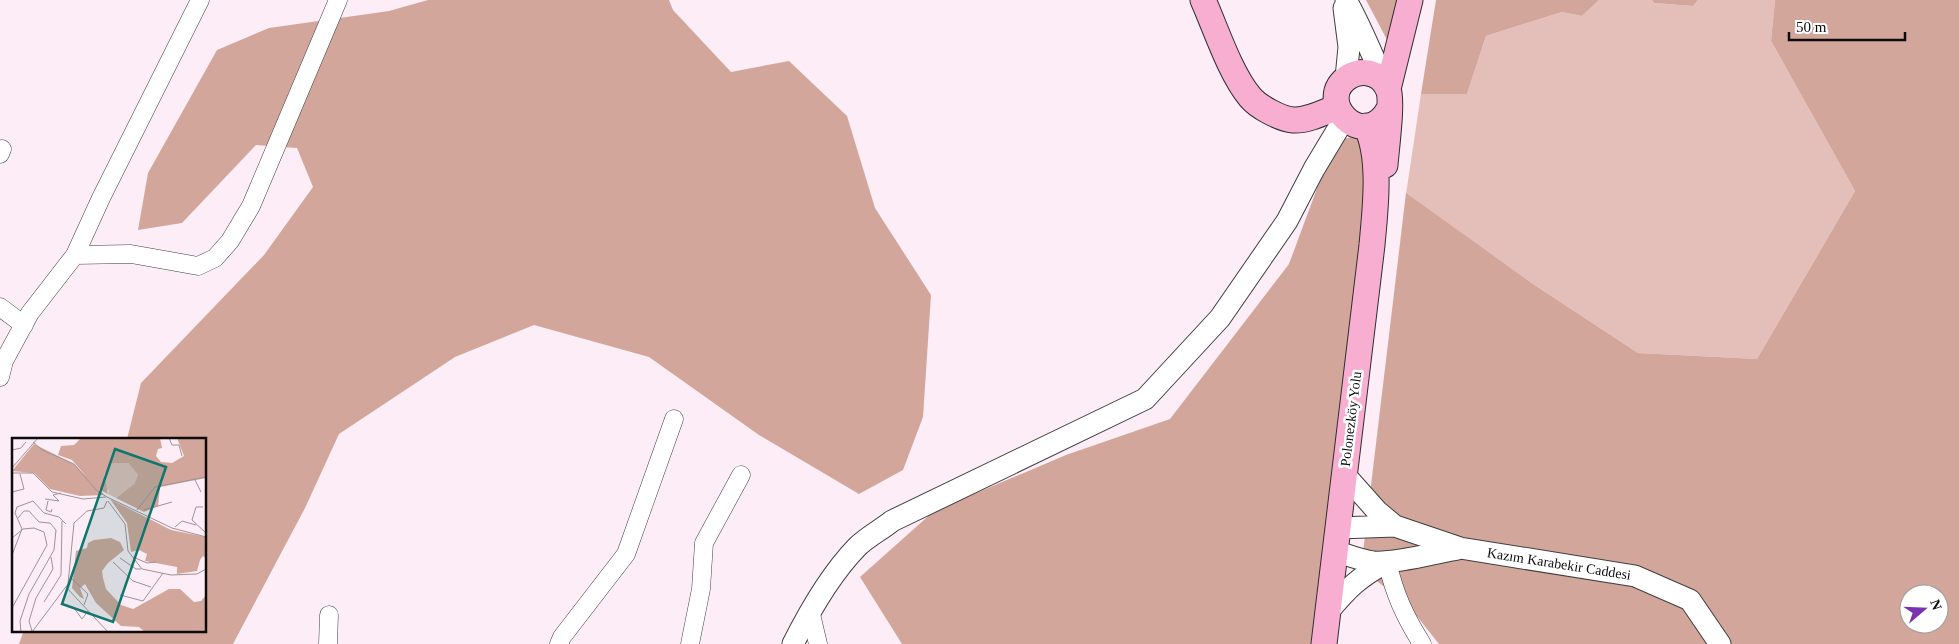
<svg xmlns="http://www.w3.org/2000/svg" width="1959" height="644" font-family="Georgia,serif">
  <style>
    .green { fill: #e4bfba }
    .forest { fill: #d3a69b; fill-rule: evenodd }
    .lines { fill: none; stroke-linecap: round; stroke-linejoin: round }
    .minor-casing { stroke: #3f3f3f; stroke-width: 19 }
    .tertiary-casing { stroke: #3f3f3f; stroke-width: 23 }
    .secondary-casing { stroke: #2e2e2e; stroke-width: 27 }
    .minor { stroke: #fff; stroke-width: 18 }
    .tertiary { stroke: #fff; stroke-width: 21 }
    .secondary { stroke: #f7aed1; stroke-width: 25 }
    .labels { text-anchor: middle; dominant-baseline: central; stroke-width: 5; stroke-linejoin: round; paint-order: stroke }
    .street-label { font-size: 14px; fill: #0c0c0c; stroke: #fff }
    .inset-road { fill: none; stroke: #9d9398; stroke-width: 1 }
    .view { fill: #0f766e; fill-opacity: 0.15; stroke: #0f766e; stroke-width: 2.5 }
    .inset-edge { fill: none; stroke: #0c0c0c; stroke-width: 2.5 }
  </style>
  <rect width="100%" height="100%" fill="#fdedf6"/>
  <path class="green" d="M1599,0H1652L1654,3L1693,6L1698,0H1775L1771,41L1855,191L1757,359L1638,353L1533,284L1406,194L1421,94H1467L1486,36L1562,12L1582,16Z"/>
  <path class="forest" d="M428,0H669L673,10L731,72L789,61L847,116L875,208L931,295L923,417L903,470L859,494L759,435L649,357L534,325L455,357L339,434L305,508L233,644H19L24,630H205V439H127L141,383L264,255L313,187L297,148L256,145L182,223L138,230L148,173L217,50L269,28L389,11Z
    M1366,0H1409L1394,53Z
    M1436,0H1599L1582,16L1562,12L1486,36L1467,94H1421Z
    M1652,0H1698L1693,6L1654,3Z
    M1775,0H1959V644H1439L1408,605L1361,569L1406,193L1533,284L1638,353L1757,359L1855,191L1771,41ZM1909,594H1939V624H1909Z
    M1371,134L1342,467L1315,644H902L860,577L934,511L1066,455L1170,419L1289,264L1335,140Z"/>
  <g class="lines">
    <defs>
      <path id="minor" d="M0,154L2,149
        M75,255L131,254L198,266L215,258L230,241L251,206L338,0
        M0,307L24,325
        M0,377L4,361L30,313L75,255L101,198L200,0
        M1387,562C1395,595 1404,615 1422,644
        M810,610L818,644
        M328,644L329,615
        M559,644L562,637L626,554L674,419
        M690,644L701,589L704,543L741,475"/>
      <path id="tertiary" d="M1346,0C1362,28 1373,58 1387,87
        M1344,8L1349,47L1346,78
        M1344,474L1377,511L1395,526L1460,548L1635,576L1690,600L1720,644
        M1338,528L1395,526
        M1335,551C1348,555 1360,560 1373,562C1394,564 1435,553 1458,549
        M1328,612C1348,588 1359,577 1387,562
        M793,644C810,610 830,575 857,547C867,537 881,530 892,521L1145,399L1220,318L1287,221L1314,169L1344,119"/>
      <path id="secondary" d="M1203,0C1216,29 1230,73 1250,97C1258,107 1281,119 1293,120C1308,121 1324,112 1337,107
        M1388,89L1410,0
        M1385,165C1386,151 1393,99 1388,89C1385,82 1379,76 1372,74C1364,71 1356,73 1350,76C1311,99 1364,155 1389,109
        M1324,644L1372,245C1375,211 1382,157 1366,126"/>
    </defs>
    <use href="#minor" class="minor-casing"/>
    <use href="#tertiary" class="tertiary-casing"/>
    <use href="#secondary" class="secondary-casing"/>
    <use href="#minor" class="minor"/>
    <use href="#tertiary" class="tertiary"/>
    <use href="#secondary" class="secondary"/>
  </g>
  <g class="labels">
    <g class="street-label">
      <text transform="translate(1351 419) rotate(-83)">Polonezköy Yolu</text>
      <text transform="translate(1559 564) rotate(9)">Kazım Karabekir Caddesi</text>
    </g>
  </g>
  <g transform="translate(12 438)">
    <rect width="194" height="194" fill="#fdedf6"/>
    <path d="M97,25H116L126,37L122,46L104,60L96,56L97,53L93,50L92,36L96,33Z" fill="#e4bfba"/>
    <path d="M69,0H148L150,10L146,11L144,18L149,24L160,25L172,18L165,0H194V40L148,49L146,68L132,74L104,60L122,46L126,37L116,25H97V32L92,37L96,56L84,50L60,22L46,17L49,8L62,7ZM22,6L62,26L92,57L68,58L38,51L22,35L0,33ZM98,61L159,92L194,99V120L191,118L188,122L185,133L165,136V129L133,123L135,116L127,112L119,114L115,85ZM99,100L108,104L112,112L96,125L90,133L91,140L94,151L109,167L121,171L157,151H168L182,164L189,163L194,157V194H133L127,189L109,188L84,165L73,146L68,150L72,161L68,159L60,150L64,113L75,110L76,105L82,102Z" fill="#d3a69b"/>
    <path class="inset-road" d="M157,0L160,7H167L170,18M21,4L30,12L62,26L84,52L95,59L160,90L194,99M0,12L9,10L14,4M0,30L26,0M0,35H21L40,54L71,61L94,59M182,40L189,54M0,54L12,51L8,36M33,61L47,63L41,57L49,55M36,63L34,72L39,74L40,71M96,63L113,86L116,113L130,131L159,137L185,136L194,131M191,69H184L180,82L194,95M125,72L143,49L194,39M132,72L160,64M6,80L12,73H17L27,84L38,85L44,92L42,112L17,156L8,183L9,194M163,89L170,83L184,87M0,100L11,91L22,90L32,94L35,107L0,170M0,117L10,91L3,75L5,69L21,63L32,75L47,79L54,86M121,119L135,125L144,124M108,120L124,131H129M101,124L121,143L139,149M58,139L76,156L72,167M54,149L96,194M108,157L131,163L151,135M32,164L49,137L50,83M62,170L70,181L76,173M20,193L17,183L24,160L41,131L39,119M20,194L56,146L62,85L75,73L92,70L95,63"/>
    <path class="view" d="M103,11L154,29L101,184L50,166Z"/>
    <rect width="194" height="194" class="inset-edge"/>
  </g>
  <g transform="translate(1924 609) rotate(71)"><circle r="24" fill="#ffffff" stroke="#9e9e9e"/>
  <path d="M0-4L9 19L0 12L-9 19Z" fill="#7b32ae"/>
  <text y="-8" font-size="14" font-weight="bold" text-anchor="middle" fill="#0c0c0c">N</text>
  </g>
  <path d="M1789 32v8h116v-8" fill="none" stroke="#0c0c0c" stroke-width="2.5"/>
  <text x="1796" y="32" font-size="15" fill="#0c0c0c" stroke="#ffffff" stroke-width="4" paint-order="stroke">50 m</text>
</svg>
